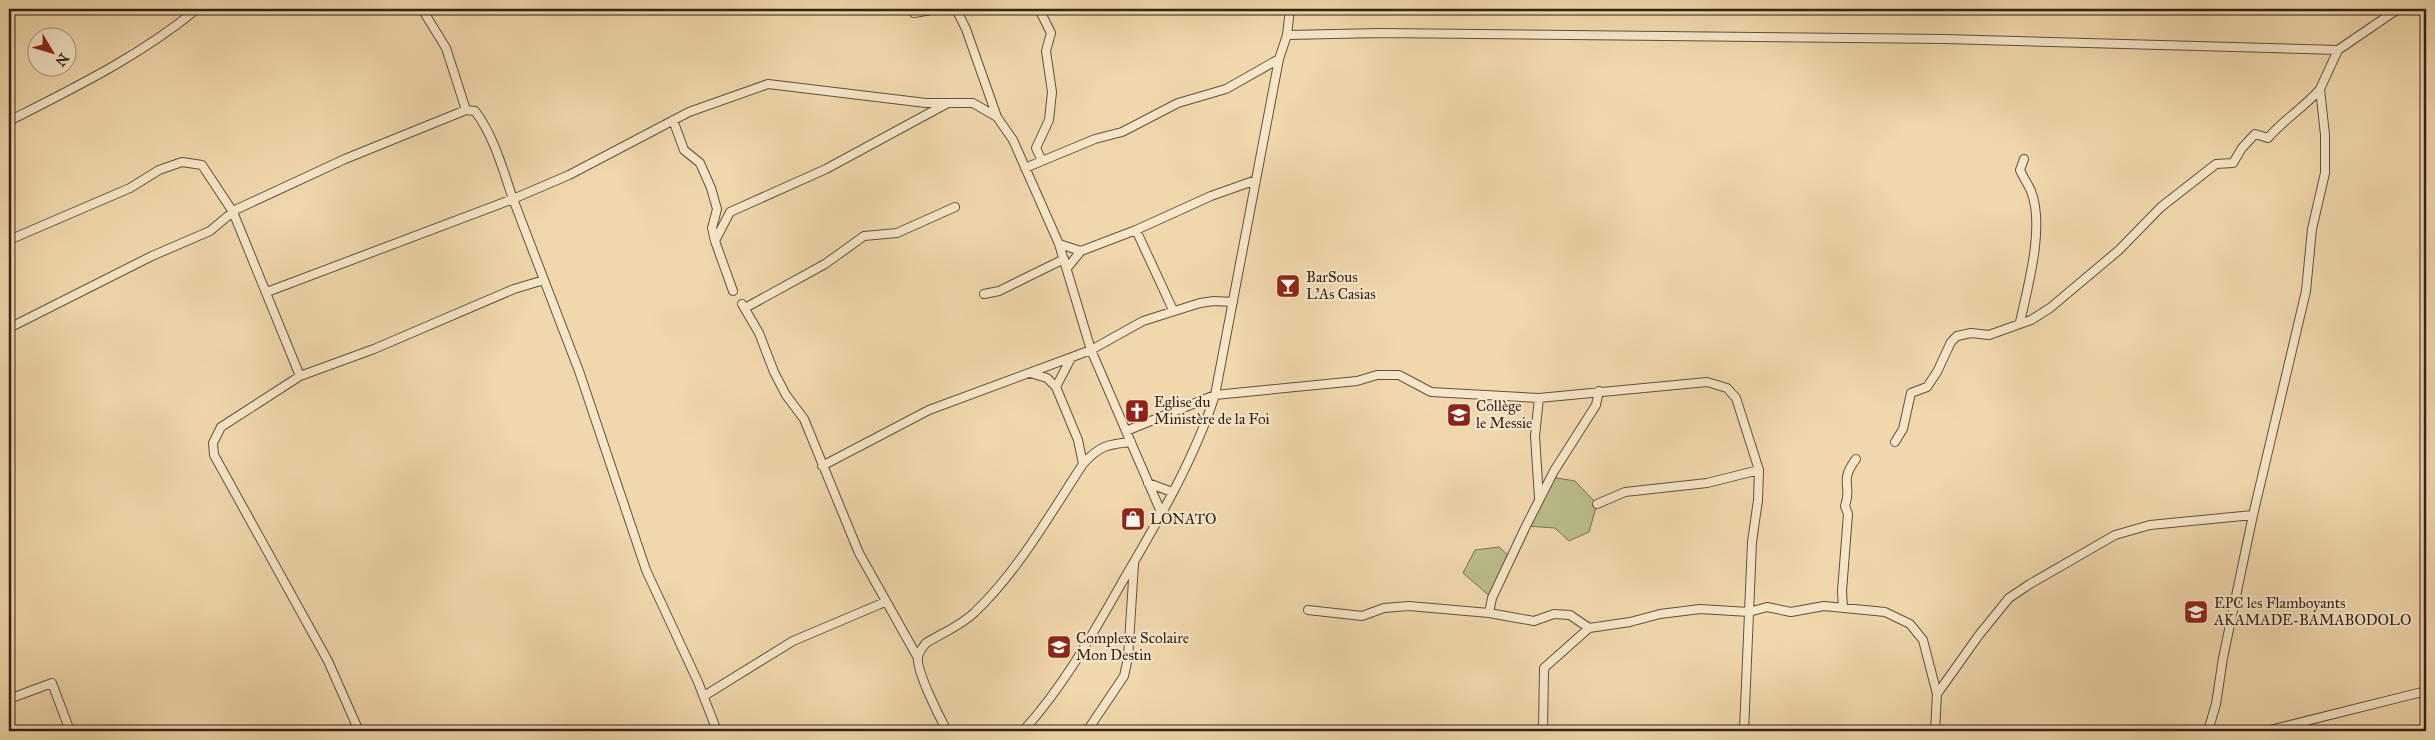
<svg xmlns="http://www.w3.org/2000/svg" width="2435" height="740" font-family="'IM FELL Great Primer',serif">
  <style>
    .green { fill: #bbbe89; stroke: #767052 }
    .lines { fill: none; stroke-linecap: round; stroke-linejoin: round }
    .minor-casing { stroke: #615040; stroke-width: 10 }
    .minor { stroke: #f6e6c9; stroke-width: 8 }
    .labels { text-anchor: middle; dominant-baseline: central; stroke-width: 4.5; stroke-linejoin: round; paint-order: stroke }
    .poi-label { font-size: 15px; fill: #31221c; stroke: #f6e6c9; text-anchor: start }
  </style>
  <rect width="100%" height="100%" fill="#f1d8ac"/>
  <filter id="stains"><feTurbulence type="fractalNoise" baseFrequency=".004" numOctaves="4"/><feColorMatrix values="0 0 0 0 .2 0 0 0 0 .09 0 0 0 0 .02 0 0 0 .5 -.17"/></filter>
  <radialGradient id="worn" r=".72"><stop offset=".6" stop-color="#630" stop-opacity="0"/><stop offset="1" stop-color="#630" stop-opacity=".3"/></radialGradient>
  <path class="green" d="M1551,477L1575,481L1597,504L1589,532L1569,541L1555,528L1526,526Z
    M1499,547L1511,558L1492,598L1463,573L1475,550Z"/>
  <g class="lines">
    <defs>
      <path id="minor" d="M422,9L446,48L466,110
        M911,9L914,13L937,9
        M956,9L966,29L997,117
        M1041,9V13L1051,33L1046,51L1052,92L1049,120L1036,148L1042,161
        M1287,35L1381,33L1945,39L2338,50
        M673,120L684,150L700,163L711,188L717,209L712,228L715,241
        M9,121C74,88 140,56 197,9
        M1025,168L1095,139L1122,132L1178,103L1226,89L1279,59
        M1136,230L1173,310
        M9,240L130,188L159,170L182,162L202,165L233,212L300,376L221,427L213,443L214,455L328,661L359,731
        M1059,244L1081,251L1136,230L1211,196L1256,180
        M1067,268L1081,251
        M733,291L715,241L730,212L826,169L946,104
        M267,292L513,199L579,371L646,570L698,682L717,731
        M984,294L999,291L1064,259
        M742,304L759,333L774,372L786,395L804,419L859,553L918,658
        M745,308L825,264L864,236L897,233L955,207
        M2020,322C2028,286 2045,226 2031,191C2028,184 2023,177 2020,170L2024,159
        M9,328L152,256L210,231L235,210L345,159L466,110L475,111C494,136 503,170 513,199L569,175L689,112L768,84L926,103H973L997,117L1013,140L1059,244L1091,350L1161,512
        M1071,358L1056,387L1078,440L1083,464
        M1030,373L1047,378L1056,387
        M300,376L374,349L514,289L544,280
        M1539,398L1535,436L1539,498
        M1126,431L1215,395L1357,381L1377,375H1399L1431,392L1539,398L1707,382L1727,388L1736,398L1759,470L1758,500L1752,542L1744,731
        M1895,442L1903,429L1911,393L1927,387L1937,372L1951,342L1957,336L1971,333L1989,335L2031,320L2050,308L2119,250L2161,207L2216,164L2233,163L2242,148L2255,134L2268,138C2284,119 2304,108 2320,89
        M822,466L929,410L1091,350L1143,321L1200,303L1214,301L1233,302
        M1148,483L1172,492
        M1597,504L1625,492L1707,483L1759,470
        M1843,608L1842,591L1848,514L1845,506C1853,485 1838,483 1856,459
        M1308,610L1362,616L1384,608L1409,606L1489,613L1534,621L1554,614L1570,615L1589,628L1630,622L1660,614L1700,609L1749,612L1767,607L1791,612L1824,606L1885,612L1910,624L1923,640L1937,694
        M1489,613L1492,598L1526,526L1554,471L1596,405L1599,391
        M704,696L793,641L885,602
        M9,699L52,683L70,731
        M947,731C940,718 916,671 918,657C919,651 923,647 926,643C942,633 961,626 975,612C1019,570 1050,514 1083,464C1099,446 1108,444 1131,442
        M1023,731C1064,686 1094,632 1124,579C1158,521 1194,460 1215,395L1279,59L1287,35L1290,9
        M1087,731L1124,676L1128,658L1134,564
        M1543,731L1544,668L1589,628
        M1935,731L1937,694L1979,635L2009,598L2030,584L2115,535L2150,525L2253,515
        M2208,731L2216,704L2223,658L2253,515L2306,291L2312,229L2325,173V135L2320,89L2338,50L2398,9
        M2266,731L2426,691"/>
    </defs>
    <use href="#minor" class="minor-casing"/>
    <use href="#minor" class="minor"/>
  </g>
  <defs>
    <symbol id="bar-square" viewBox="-11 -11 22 22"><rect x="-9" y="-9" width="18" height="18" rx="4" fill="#8f2418" stroke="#f6e6c9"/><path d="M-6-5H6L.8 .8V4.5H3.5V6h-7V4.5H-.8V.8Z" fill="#fff"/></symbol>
    <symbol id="church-square" viewBox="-11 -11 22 22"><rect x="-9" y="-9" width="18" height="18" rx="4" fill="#8f2418" stroke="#f6e6c9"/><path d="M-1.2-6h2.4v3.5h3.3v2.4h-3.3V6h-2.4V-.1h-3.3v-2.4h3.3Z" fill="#fff"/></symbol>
    <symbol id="school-square" viewBox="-11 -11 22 22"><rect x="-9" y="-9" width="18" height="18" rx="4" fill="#8f2418" stroke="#f6e6c9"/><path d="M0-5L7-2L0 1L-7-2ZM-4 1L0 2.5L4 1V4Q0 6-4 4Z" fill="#fff"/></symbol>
    <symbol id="shop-square" viewBox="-11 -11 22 22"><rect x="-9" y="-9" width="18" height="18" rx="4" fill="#8f2418" stroke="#f6e6c9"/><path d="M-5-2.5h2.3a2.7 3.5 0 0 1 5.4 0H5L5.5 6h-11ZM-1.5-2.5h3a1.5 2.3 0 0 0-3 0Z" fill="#fff"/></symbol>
  </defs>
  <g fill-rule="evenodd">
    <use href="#bar-square" x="1274" y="272" width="28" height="28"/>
    <use href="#church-square" x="1123" y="397" width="28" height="28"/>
    <use href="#school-square" x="1445" y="401" width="28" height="28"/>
    <use href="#shop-square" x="1119" y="505" width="28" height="28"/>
    <use href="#school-square" x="2182" y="598" width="28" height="28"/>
    <use href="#school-square" x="1045" y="633" width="28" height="28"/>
  </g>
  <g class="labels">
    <g class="poi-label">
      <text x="1306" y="277">BarSous<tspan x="1306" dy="17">L'As Casias</tspan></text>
      <text x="1154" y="402">Eglise du<tspan x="1154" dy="17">Ministère de la Foi</tspan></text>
      <text x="1476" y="406">Collège<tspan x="1476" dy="17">le Messie</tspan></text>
      <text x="1150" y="519">LONATO</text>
      <text x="2214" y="603">EPC les Flamboyants<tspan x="2214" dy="17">AKAMADE-BAMABODOLO</tspan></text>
      <text x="1076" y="638">Complexe Scolaire<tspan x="1076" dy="17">Mon Destin</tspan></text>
    </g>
  </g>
  <rect width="2435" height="740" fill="none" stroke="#f1d8ac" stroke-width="30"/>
  <rect x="10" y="10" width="2415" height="720" fill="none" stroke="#31221c" stroke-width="2.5"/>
  <rect x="15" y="15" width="2405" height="710" fill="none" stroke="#31221c"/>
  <g transform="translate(52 52) rotate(128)"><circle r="24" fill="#f6e6c9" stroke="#a79884"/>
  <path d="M0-4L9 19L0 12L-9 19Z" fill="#8f2418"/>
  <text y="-8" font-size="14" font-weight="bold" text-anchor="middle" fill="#31221c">N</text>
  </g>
  <rect width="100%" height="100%" filter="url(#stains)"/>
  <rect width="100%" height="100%" fill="url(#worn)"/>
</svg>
